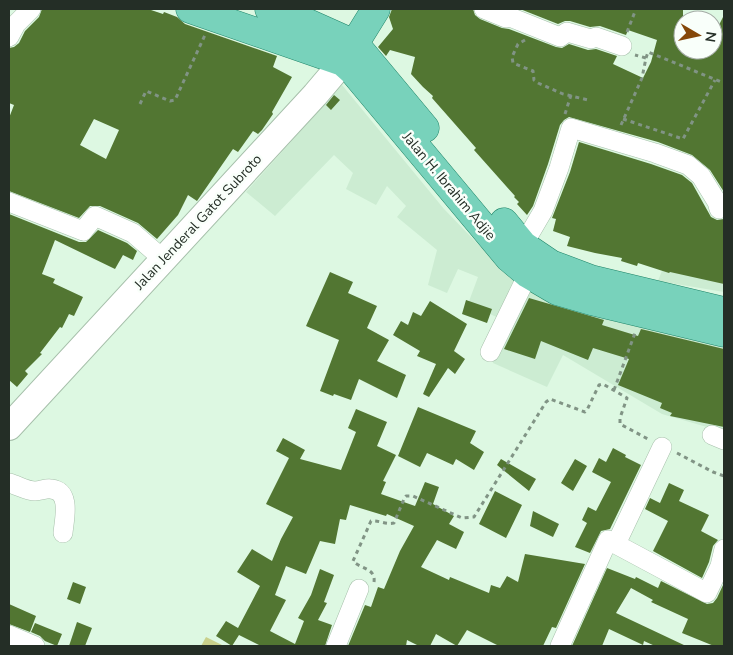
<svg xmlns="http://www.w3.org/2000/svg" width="733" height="655" font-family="'Nunito Sans',sans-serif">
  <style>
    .built { fill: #ccecd2 }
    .green { fill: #c9d08b }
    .building { fill: #527632; fill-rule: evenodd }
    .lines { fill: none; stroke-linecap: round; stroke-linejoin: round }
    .street-casing { stroke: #a7c0ab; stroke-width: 20 }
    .secondary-casing { stroke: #a7c0ab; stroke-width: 28 }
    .primary-casing { stroke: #208569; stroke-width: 29 }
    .path { stroke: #819485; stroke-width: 3; stroke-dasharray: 4 4; stroke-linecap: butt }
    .street { stroke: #fff; stroke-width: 19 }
    .secondary { stroke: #fff; stroke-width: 26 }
    .primary { stroke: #78d2bb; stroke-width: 28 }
    .labels { text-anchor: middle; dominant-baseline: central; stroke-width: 5; stroke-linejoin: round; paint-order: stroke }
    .street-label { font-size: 14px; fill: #242e26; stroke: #f9fffa }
  </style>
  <rect width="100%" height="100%" fill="#ddf8e2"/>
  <path class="built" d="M342,85L444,209L507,274L639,324L724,348V432L662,414L563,355L547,387L493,363L503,320L468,304L478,277L458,269L447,293L428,285L437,250L397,217L406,206L387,186L376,205L346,189L353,173L334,155L275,216L246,192Z
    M717,239L724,241V292L658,281L670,250Z"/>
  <path class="green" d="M206,637L224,646H201Z"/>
  <path class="building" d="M42,9H148L163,14L164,12L177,17L185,24L277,56L273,67L292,77L272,112L273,114L262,130L258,134L253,131L238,152L233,149L197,201L188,195L178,215L157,239L138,223L100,206H90L79,218L9,191V118L14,105L9,103V48L14,47L19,43L25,31L39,17ZM94,119L119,130L106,159L80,145Z
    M392,9H473L475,15L480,19L502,28L509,29L556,47L562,48L569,44L588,50L596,49L617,56L613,64L643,78L651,62L657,40L628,30L626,35L600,26L590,27L570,21H565L558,24L520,9H683V50H713V37L724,15V192L710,170L692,155L658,142L569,117L564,120L560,125L548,164L533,206L527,215L517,204L519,202L514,197L515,196L474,150L476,148L432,98L433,96L423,87L411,74L415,57L390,50L386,56L378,47L393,29L389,17Z
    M334,95L340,100L331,110L326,105Z
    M579,142L651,164L682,175L692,183L711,217L717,220L724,219V284L670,272L669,273L638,263L637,266L621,261L622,258L595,253L567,246L570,237L553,231L556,219L552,218L570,172Z
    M9,214L79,242H86L98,230L127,243L137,251L133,260L123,255L115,269L55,240L42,274L55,279L53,283L83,297L74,316L69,314L62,328L60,327L40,353L42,354L25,371L28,374L17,387L9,380Z
    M330,272L353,282L348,293L377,306L367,328L389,340L377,361L406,375L397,398L359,379L351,400L334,394L333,396L320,391L339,340L306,326Z
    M529,298L604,320L602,325L638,336L641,329L724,349V427L670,416L672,413L660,408L662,403L618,385L629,359L593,348L588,360L541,341L535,359L504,349Z
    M466,300L492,309L487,323L462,314Z
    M430,301L467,324L454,351L465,359L455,374L448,368L429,397L423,394L436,364L417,356L420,351L393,335L401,321L408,325L413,312L421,316Z
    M418,407L476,431L470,443L484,452L474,470L456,459L453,465L427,453L420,467L398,456Z
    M356,409L387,422L377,446L396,455L383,481L386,482L381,494L415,506L425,482L439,487L433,504L454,516L449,524L464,532L456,549L437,540L421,567L449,580L450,577L489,593L491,585L500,588L507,576L518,582L525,554L585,564L556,628L552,627L543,646H499L467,630L457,646L436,634L430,646H419L407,640L406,646H348L365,605L371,607L378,587L384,589L400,551L414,526L387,514L386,516L350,505L346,520L340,519L335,544L320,541L306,574L286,566L275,595L286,600L270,631L295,644L304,621L298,618L311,595L320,569L334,575L324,602L327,603L318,620L332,625L325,646H261L239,635L232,646L216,636L226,621L238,628L260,586L237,572L252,549L272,561L281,539L293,517L266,504L289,458L276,451L283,438L305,450L300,459L341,470L356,432L348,428Z
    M613,448L626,455L625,457L641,465L610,529L601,531L590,553L575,547L587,523L582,520L588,507L596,511L611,482L592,472L599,458L606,462Z
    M501,459L536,479L529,491L497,465Z
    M575,459L587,466L573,491L561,483Z
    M669,483L684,490L679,501L709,515L701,531L718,540L713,546L709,562L702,578L653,551L668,521L645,509L650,498L660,503Z
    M495,491L522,505L506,538L479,524Z
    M533,511L559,524L553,537L530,526Z
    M607,568L635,579L636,577L658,588L661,581L707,604L713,603L717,598L724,583V646H714L682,633L688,619L651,602L653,600L631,588L616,613L686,646H655L644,641L643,645L609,629L602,646H572Z
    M73,582L86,587L80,604L67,599Z
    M9,604L36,616L30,632L9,624Z
    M77,622L92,628L85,646H69Z
    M35,623L62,634L57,646L45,641L40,636L31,632Z"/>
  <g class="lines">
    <defs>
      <path id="street" d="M484,9L506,18L510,17L560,37L567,32L591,39L596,37L622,46
        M9,37L16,24L31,9
        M9,202L83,231L95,216L133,233L164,260
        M523,245L543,211L559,168L571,128L655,153L688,165L701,176L717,202L719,209
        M490,352L528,274
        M712,435L724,440
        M9,483C17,485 27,491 35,491C41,491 46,488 51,489C72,491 64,520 63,533
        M616,544L662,447
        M9,635L35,646
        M336,646L359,589
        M560,646L608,540L707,593L720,566L724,549"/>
      <path id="secondary" d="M9,427L315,95L343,62"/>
      <path id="primary" d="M190,9L343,62L353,71L509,258L528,274L557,291L595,302L724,333
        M269,9L308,23L355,44L425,128
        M345,59L376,9
        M504,222L523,245L551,264L591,279L724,311"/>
    </defs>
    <use href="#street" class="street-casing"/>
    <use href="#secondary" class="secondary-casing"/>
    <use href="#primary" class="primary-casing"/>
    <path class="path" d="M627,32L636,9
      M525,40L518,44L512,57L513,63L533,71L534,80L538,83L563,94L588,100
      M646,58L648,52L724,83
      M140,104L146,91L170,101L175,100L205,35
      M565,114L571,95
      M623,119L683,139L715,80
      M621,125L642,78L646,58L635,55
      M614,390L635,333
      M677,453L713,472L724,476
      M374,582C376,568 360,569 353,561L371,521C379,520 386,525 394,523L404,499L406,496H413L462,518L474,517L546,402L550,399L585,412L587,410L599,385L603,384L627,398L620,418V424L648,439"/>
    <use href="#street" class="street"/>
    <use href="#secondary" class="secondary"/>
    <use href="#primary" class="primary"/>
  </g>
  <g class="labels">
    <g class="street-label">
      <text transform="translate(449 186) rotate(50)">Jalan H. Ibrahim Adjie</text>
      <text transform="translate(198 222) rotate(-47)">Jalan Jenderal Gatot Subroto</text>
    </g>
  </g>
  <rect width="733" height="655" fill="none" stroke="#242e26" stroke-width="20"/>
  <g transform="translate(698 35) rotate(99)"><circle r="24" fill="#f9fffa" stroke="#a4aba5"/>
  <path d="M0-4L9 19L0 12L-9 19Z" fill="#854709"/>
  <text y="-8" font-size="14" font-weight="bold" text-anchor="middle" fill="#242e26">N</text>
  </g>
</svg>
